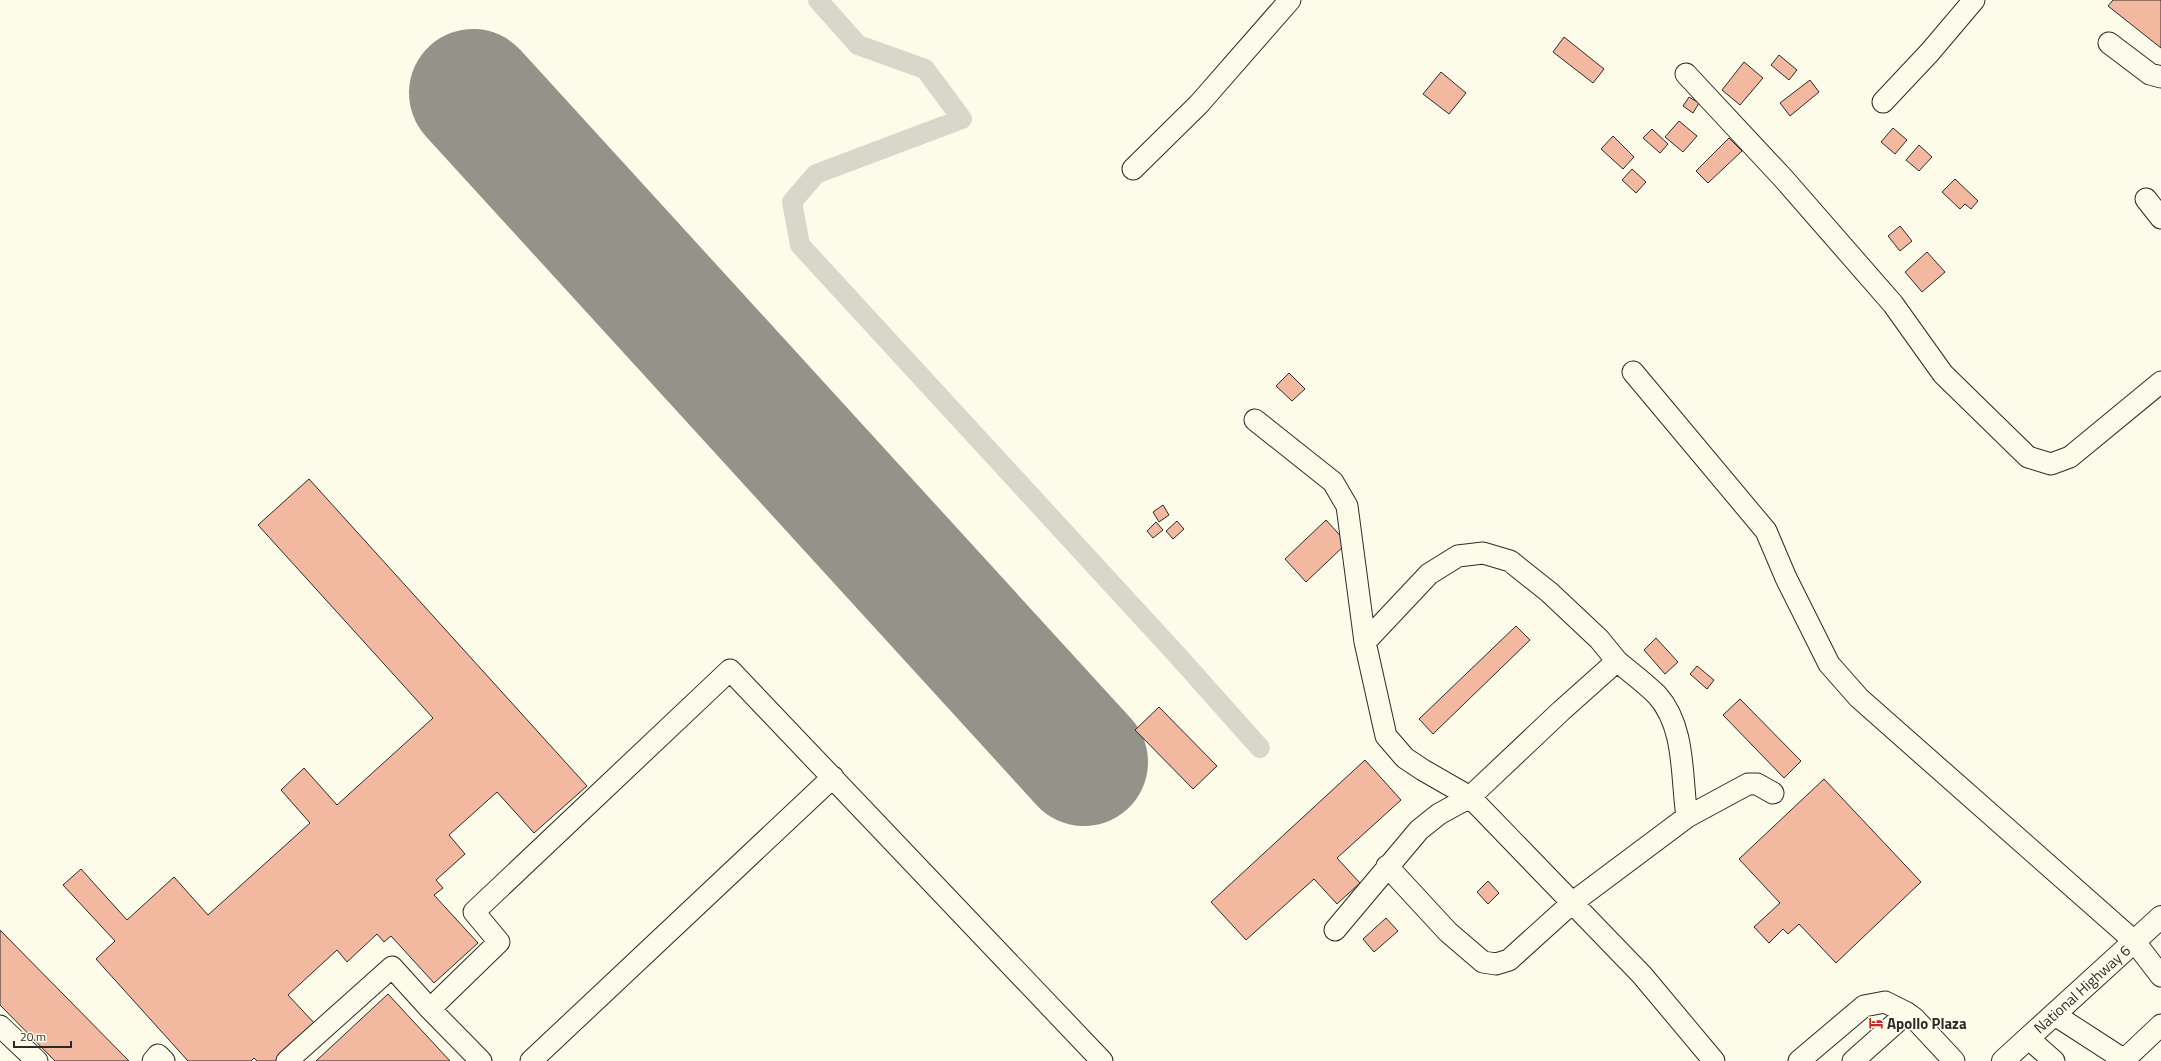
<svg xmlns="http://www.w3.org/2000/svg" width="2161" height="1061" font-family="'Titillium Web',sans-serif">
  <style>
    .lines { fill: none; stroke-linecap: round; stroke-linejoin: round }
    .canal { stroke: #d8d7c9; stroke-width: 20 }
    .runway { stroke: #94938a; stroke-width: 128 }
    .building { fill: #f2b8a0; stroke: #2b2b2b }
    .minor-casing { stroke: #2b2b2b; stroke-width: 23 }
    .highway-casing { stroke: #2b2b2b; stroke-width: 24 }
    .minor { stroke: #fdfbea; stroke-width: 21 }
    .highway { stroke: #fdfbea; stroke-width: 22 }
    .labels { text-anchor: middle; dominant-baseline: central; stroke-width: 3; stroke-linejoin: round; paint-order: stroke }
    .street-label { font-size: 15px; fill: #2b2b2b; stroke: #fdfbea }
    .poi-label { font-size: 15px; font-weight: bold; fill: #2b2b2b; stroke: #fdfbea; text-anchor: start }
  </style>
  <rect width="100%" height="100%" fill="#fdfbea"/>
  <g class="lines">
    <path class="canal" d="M818,0L858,45L925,69L962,119L816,174L792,202L800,245L1178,656L1260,748"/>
    <path class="runway" d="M473,93L1084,762"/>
  </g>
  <path class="building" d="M2113,0H2161V48L2108,6Z
    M1564,37L1604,69L1593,83L1553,52Z
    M1779,55L1797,70L1789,80L1771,65Z
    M1744,62L1763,78L1740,105L1722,90Z
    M1441,72L1466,93L1449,114L1423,94Z
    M1810,80L1819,92L1790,116L1780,103Z
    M1689,97L1699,103L1693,113L1683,106Z
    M1679,121L1697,136L1683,152L1665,137Z
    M1893,128L1907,140L1895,154L1881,142Z
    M1652,129L1668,144L1660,153L1643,138Z
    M1613,136L1634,157L1623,169L1601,149Z
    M1729,138L1742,151L1708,183L1696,171Z
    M1919,145L1932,157L1919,171L1906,160Z
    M1632,169L1646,182L1636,193L1622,180Z
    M1955,179L1978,201L1971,209L1965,204L1960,209L1942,192Z
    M1900,226L1912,241L1900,251L1888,236Z
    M1927,252L1945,272L1922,292L1905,272Z
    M1289,373L1305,389L1292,401L1276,386Z
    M309,479L587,786L534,833L497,792L449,835L465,854L436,880L443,888L434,895L478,943L434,983L391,936L384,942L377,934L347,962L337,950L288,995L317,1026L278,1061H257L254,1058L251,1061H188L96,959L115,941L63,885L81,869L127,920L174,877L208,915L310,823L281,790L304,768L337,805L433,718L258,525Z
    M1163,505L1169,515L1159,522L1153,512Z
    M1326,520L1347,543L1306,582L1285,559Z
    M1177,521L1184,529L1173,539L1166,531Z
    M1156,522L1163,530L1153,538L1147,531Z
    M1516,626L1530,640L1433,734L1419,719Z
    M1656,638L1678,662L1665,674L1644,650Z
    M1697,666L1714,680L1707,689L1690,674Z
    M1740,699L1801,761L1784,778L1723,715Z
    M1159,707L1217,766L1193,789L1135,730Z
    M1365,760L1401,800L1337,858L1360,883L1337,904L1314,879L1246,940L1211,902Z
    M1824,779L1921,882L1836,963L1799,924L1788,934L1783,929L1769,943L1754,927L1780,903L1739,859Z
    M1488,881L1499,893L1488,904L1477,892Z
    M1386,918L1398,931L1374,952L1363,939Z
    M0,930L129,1061H55L0,1005Z
    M388,994L450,1061H316Z"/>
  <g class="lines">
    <defs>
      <path id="minor" d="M2109,43L2150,74L2161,77
        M1686,74L1783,178L1893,304L1943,374L2028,457L2051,464L2070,457L2161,382
        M1883,102L1930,52L1974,0
        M1133,169L1199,104L1290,0
        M2146,199L2161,218
        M1633,372L1766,531L1786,578L1829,664L1859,698L2134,941L2161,976
        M1255,420L1333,482L1347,506L1365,642L1386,736L1405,758L1423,770L1470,797L1642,975L1714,1061
        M1687,817L1748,784H1757L1773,793
        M1387,866L1448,932L1483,962L1496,964L1509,960L1572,903L1687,817C1681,777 1686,727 1657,695C1645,683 1630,672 1617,661
        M1335,930L1419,830L1439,814L1470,797L1561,711L1617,661L1599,639L1549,592L1510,561L1483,553L1458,556L1429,574L1365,642
        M430,1009L481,1061
        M2055,1015L2126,1061
        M0,1026L37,1061
        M2028,1038L2054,1061
        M2124,1060L2161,1025
        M153,1061L158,1055L164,1061
        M287,1061L392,967L430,1009L499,942L474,912L730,670L1102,1061
        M531,1061L833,777
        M1799,1061L1864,1006L1885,1002L1907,1013L1914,1018L1954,1061
        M1853,1061L1907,1013"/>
      <path id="highway" d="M2003,1061L2161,917"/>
    </defs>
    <use href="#minor" class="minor-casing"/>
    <use href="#highway" class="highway-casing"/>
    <use href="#minor" class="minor"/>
    <use href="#highway" class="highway"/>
  </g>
  <defs>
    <symbol id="hotel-bare" viewBox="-9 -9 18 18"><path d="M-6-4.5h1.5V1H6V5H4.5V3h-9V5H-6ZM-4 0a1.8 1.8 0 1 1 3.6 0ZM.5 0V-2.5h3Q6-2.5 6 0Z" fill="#c62828" stroke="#fdfbea" stroke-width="2.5" paint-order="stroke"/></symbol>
  </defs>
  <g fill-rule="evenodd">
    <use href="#hotel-bare" x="1866" y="1013" width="20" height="20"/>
  </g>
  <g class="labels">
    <g class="street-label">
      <text transform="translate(2082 989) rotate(-42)">National Highway 6</text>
    </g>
    <g class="poi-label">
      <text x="1887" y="1023">Apollo Plaza</text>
    </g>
  </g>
  <path d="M14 1041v6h57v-6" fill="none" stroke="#2b2b2b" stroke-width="2"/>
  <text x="20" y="1041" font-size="12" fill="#2b2b2b" stroke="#fdfbea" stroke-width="3" paint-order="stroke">20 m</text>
</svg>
